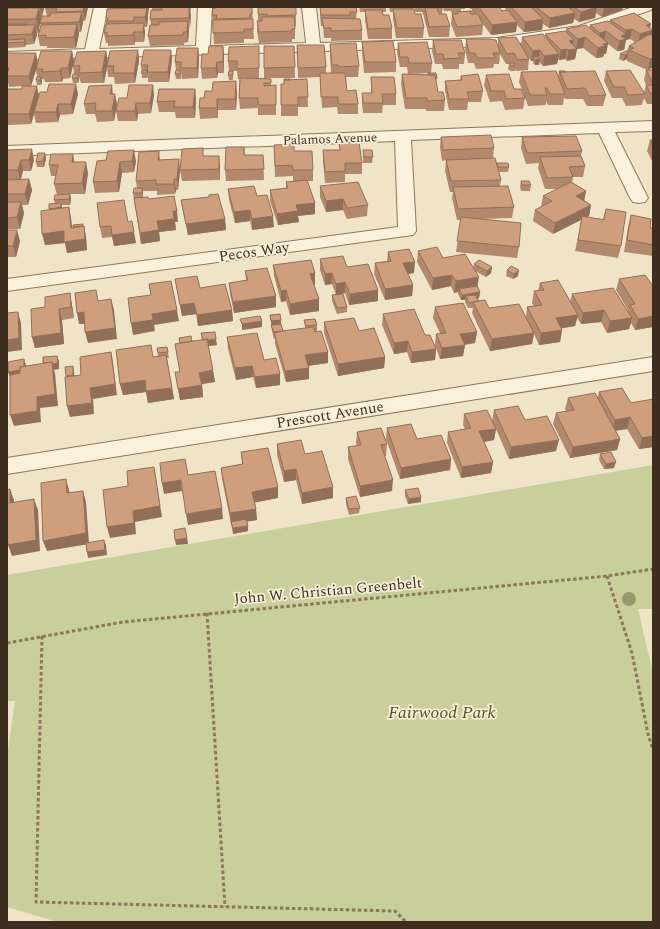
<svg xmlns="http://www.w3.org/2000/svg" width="660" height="929" font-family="Spectral,serif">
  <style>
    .green { fill: #c9cf9b }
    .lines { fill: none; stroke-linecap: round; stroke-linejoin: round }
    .minor-casing { stroke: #8d765c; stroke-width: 2 }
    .path { stroke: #8d765c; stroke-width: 3; stroke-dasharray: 3.5 2.5; stroke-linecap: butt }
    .minor { fill: #faf1dc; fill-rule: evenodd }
    .tree { fill: #96986f }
    .wall { fill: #b2896c }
    .shaded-wall { fill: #916f58 }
    .building { fill: #cf9f7d; stroke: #916f58 }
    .labels { text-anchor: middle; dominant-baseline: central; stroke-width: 3.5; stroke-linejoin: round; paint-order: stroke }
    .far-street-label { font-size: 13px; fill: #3d2e20; stroke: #f7eed8 }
    .street-label { font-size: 15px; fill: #3d2e20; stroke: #f7eed8 }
    .near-park-label { font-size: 18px; font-style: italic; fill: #4d5a26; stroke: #f7eed8 }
  </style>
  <rect width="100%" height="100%" fill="#f0e4c8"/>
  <path class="green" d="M653,465V609H638L653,673V922L54,921L7,907V756L15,701H7V575Z"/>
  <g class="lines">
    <defs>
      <path id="minor" d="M94,7H108L99,49L196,46L198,7H212L210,46L306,43L302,7H316L320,43L497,38L579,26L633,7H653L651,10L581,34L497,46L7,60V52L85,49Z
        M653,121V131L615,132L648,198L645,202L639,203L633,202L630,198L599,133L411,140L416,231L413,235L7,291V279L398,227L395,141L7,156V146Z
        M653,357V371L7,474V458Z"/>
    </defs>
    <use href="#minor" class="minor-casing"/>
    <path class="path" d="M607,576L632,653L648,734L653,750
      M207,613L225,907
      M42,636L36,902L395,911L406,922
      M7,643L123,622L607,576L653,569"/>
    <use href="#minor" class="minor"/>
  </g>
  <circle class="tree" cx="629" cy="599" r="7"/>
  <path class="wall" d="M7,7H43L44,9L39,28V30L38,33H37V35L34,44L26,45L25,47L7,48Z
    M46,7H88L85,21H83L81,32H79V34L76,48H47V46H40L38,36L41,26L40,23L47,16L45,8Z
    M109,7H149L147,27H144L145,33L144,42H135V45L108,46V43H106L104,33L106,24V18L110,9Z
    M152,7H191L188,42L184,43V45L150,46L148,36L151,25L150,19L152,10Z
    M215,7H252L254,39H244V43L214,44L212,15Z
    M258,7H296V26H295V39H292V42L259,43L257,31V21H258Z
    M320,7L357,12L356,18L362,30V40L331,41V38H324L323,26H321L320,16Z
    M359,7H386V12H382L383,15L392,28V39H368L365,20V12H360Z
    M389,7H413V9L415,14L424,28L423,38H396L393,19V12H390Z
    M414,7H443L442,14L450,26L449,37H429L424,18V15H423L422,12H415Z
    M443,7H465V9H461V11H472V9H470L469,7H499L500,9L504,11L506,10L505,8H504L503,7H623L622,10L602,17L596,13L595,18L579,22L574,19L573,23L549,28L543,24L542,30L524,32L517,25L516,32L491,35L482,23L483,25L482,35L456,37L451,24L452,14L451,11H444Z
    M610,20L650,28L653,36V67L648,70H653V104H647L644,98L642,105L626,106L622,98H612L604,81L606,71L644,93L646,85L644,80L646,70H647L627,61V59L623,61L619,59L620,54L627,51L629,46L635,42L630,39L626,40L624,50L617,51L608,44L606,54H604L603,57L596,58L583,48L577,49L575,59L567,61L565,59L559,60L558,59L557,64L543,66L539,62V65H535L533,63V61H531L527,55L529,59L528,70L516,71L515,69V71H510L508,69L509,64H506L500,54L499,64H494L493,68L476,69L474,63H468L465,49L466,39L498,45V38L521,45L522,37H545V34L566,32V29L589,28L590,25L609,22Z
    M433,40L465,53L464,64H459V69H443L442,64H435L432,51Z
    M362,42L396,62V72L364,73L362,52Z
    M398,43L432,63L431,73L408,74L407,67H400L397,53Z
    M330,44L359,66L358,77H346L347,91L358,104V114H338L337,107L322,108L320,77L298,78L297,45L326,67V73H331L330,54Z
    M223,46L224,56V73H218L217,78L202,79L201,68L208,54Z
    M259,46V78H264V68L294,46L295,78H265L271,79V85L276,96V115H258V108L240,109L239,98L240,79H238L237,71H233V80H229L228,75L229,71L228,61Z
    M198,48L199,58L198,78L182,79L181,72V79H176L175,74L176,70L175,62Z
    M138,50L139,61L135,83L115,84L114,77H108L107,66Z
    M171,50L172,60L169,82H148V77L147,78H142L141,65Z
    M72,51L74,61L70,78L63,79L62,82H45L44,79H42V82L41,85H37L36,80L37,77L36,70L31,86L39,94H78L73,114L60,115L58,122L36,123L34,114L31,124L8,125L7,121V89H22V86L9,87L8,82L7,85V53L38,62Z
    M106,51L108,62L104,83H81L79,77H78L79,79L78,83H73L72,78L74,74L73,66Z
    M559,71L565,72L606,95L603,106H587L583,99H565L564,97L563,105H548L546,101V105L528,106L519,82L521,72L559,80L558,76Z
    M428,73L437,78L436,81L438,92L445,100L444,111H426V109H405L401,84L402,74L428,75Z
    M486,75L514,89L525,98L523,109L505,110L502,101L490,102L484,85Z
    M461,76L483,91L481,102H468L467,110H449L445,91V81L460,80Z
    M371,77L396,94V105H383L382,113H363L362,104V93H371Z
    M307,79L308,107H298V116H281V105L284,84L290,80Z
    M195,89L196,100L195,118H176L175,112H159L157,102Z
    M237,92L236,110H218V118L200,119L199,108L204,98Z
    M113,94L117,104L114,121L97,122L95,114H86L84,104Z
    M154,95L151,113L138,114L137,121H118L116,111L127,98Z
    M441,137L494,148L493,158L497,165V163L509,167L508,172H499L501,180L500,186L514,207L512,218L481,219L519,247L517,258L456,252L461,220H457L452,198L453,192H450L445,171L446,160L442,161L440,147Z
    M522,137L582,151L581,156L585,166L583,177H573L572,183L586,191L584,200L591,205L589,216L587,217L603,219L606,209L621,246L618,258L575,251L582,219L553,234L533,221L535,210L541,207L543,196L557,189H545L538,168L539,163L526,164L521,148Z
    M650,140H653V161H652L647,151Z
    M339,143L362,163V174H345V182L325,183L323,161V150H339Z
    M274,145L294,151L313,170V181H307L315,203V214L298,216L299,222L278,225L270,201V190L286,188V182L293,181V176L275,177Z
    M244,147L245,155H263L264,180L226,181L225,170Z
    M7,150L34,160L31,171H23L21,179H29L32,190L28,205H22L24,213L20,229H7Z
    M363,150L373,157L372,163H363Z
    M204,156L220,167V180L182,181L180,170Z
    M46,158L44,167H37L36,162Z
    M106,160L136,161L134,172L122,173L119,192L95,193L93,182Z
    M160,160L180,170L178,190H176L175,194L157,195V191H143V197L149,199L178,222H175L176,230L159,232L160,241L141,244L133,193L137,188L136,181Z
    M75,162L88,173L85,194H70L71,199L70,205H62V208L71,218L72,228L84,226L86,237L87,250L67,253L65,243L45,245L49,210L55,203L54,200L57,195L54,184L56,176H51L49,165Z
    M521,181L531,185L530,191H521L520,187Z
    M320,186L368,205L367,216L347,219L343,210L326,212L320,197Z
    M228,189L274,227L252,230L250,221L235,223L229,200Z
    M209,195L225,219L226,230L188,235L183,211L181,200L209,197Z
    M631,215L650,228H653V256L624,252L628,227Z
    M128,222L136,243L114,246L112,237L102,238L100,227Z
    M7,230L20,241L16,257H7Z
    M418,251L443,258L473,268L474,264L492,267L491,273L486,277L475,271L478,287L480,292L479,298H477L479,301L489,308L526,317L527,307L534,306L532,303L534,291H538L540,283L570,302L572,294L628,311V310L616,290L619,279L653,286V327L635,330L631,323L629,329L607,333L601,322L581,324L577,318L575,326L561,328L562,330L560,342L539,345L534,334L532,344L490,351L472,313L473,308H468L465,302V300H461L458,294V292L454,293L451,286L432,290L417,262Z
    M388,252L414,273L408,274L413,285L412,296L385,300L374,274L375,263L387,261Z
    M320,259L347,267L378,290V301L349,305L345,293L336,295L332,284L325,285L320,270Z
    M273,265L315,273V285H314L319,311L290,315L286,301L281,302L274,276Z
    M507,270L518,276L513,279L506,276Z
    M245,271L276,296V307L234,313L230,294L229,283L246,280Z
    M175,279L200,288L232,310L233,321L198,326L196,314L182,316Z
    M70,293L72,305L74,318L62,320L64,344L35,348L32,337L45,307Z
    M332,295L347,307V312L337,314L332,301Z
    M435,307L477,332L475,343L465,345L463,356L440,359L435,345L436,334L440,333L433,318Z
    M383,314L425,335L436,349L435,360L411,363L407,352L394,354L382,325Z
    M270,315L281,320V324L283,331L305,328L304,320L317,325V331H315L328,352V363L309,366V379L286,382L275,344V339H274L272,331Z
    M324,322L359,331L385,357L384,368L338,376L324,333Z
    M201,333L217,345L208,346L215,382L202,384L203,397L180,400L175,372H180L175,344L179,343V338L192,341L202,340Z
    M227,337L264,360L280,385L256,388L253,377L236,380L228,349Z
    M167,347L169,358H167L174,399L148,403L146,392L123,395L120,384L153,357H158L157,348Z
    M622,388L653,447L639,449L627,429L615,431L620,439L617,450L570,458L553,424L556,413L566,411L565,409L568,398H597L599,392Z
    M494,410L525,420L556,451L509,459L496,429L494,440L484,442L493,462L491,473L461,478L447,443L448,432L465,429L463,425L464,414L492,421Z
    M387,428L417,439L451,459L450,470L400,479L386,439Z
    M357,432L387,444L386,456H384L392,491L360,497L348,459V447L357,446L356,443Z
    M277,444L305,454L333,498L302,504L296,480L284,482L277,455Z
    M241,452L278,498L255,502L257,520L247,521L248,531L233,534L222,479L221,468L242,464Z
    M600,454L614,468L604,469L599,460Z
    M405,490L421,497V502L408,504L405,496Z
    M346,498L360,508L359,513L349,515L346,504Z"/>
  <path class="shaded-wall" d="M40,7H43L44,9L41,18Z
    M84,7H88L85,21L83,11Z
    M147,7H149L148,15L147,10Z
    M189,7L191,16L190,28L189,18Z
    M597,7L595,18L579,22L581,12Z
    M604,7H623L622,10L602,17Z
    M39,8L41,19L39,28V30L38,33L36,19Z
    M147,8L148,18L147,27L145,17Z
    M82,12L83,22L81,32L79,22Z
    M575,13L573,23L549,28L550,18Z
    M543,19L542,30L524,32L525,22Z
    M188,21L189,31L188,42L187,32Z
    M517,22L516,32L491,35L492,25Z
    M144,23L145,33L144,42L143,32Z
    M77,24L79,34L76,48L74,37Z
    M651,24L649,31L653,30L651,40L638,44L640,34L646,25Z
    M35,25L37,35L34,44L32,34Z
    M632,29L630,39L626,40L624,50L617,51L621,36L625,35L626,30Z
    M606,31L604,41L598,43L600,33Z
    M134,32L135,42V45L133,35Z
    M585,37L583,48L576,49L578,39Z
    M25,39L26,44L25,47L24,42Z
    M574,40L572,50L577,49L575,59L567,61L568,50L569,41Z
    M608,43L606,54H604L603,57L596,58L598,48L603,44Z
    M223,46L224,56V73L223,62Z
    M198,48L199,58L198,78L197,68Z
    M567,49L565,59L559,60L561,50Z
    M138,50L139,61L135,83L134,73Z
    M171,50L172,60L169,82L168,72Z
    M540,50L538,60L540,59L539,65H535V60L533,57V61H531L533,51Z
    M72,51L74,61L70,78L68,68Z
    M106,51L108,62L104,83L102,72Z
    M36,53L38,63L36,69V70L31,86L29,76Z
    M628,53L627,59L623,61L625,55Z
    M559,54L557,64L543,66L544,56Z
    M653,58V67L648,70L650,59Z
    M217,62L218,73L217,78L216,68Z
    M61,68L63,79L62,82L60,71Z
    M78,74L79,79L78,83L77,78Z
    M41,77L42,82L41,85L40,80Z
    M236,81L237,92L236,110L235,99Z
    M76,84L78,94L73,114L71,104Z
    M112,85L113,96L110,94Z
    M153,85L154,95L151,113L150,103Z
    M37,86L39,97L34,112V114L31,124L29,114Z
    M195,89L196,100L195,118L193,107Z
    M115,94L117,104L114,121L112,111Z
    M217,99L218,110V118L217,108Z
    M136,103L138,114L137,121L135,111Z
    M58,104L60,115L58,122L56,112Z
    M32,149L34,160L31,171L29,160Z
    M134,150L136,161L134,172L132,161Z
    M159,151L160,162L158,160Z
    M45,153L46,158L44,167L43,161Z
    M73,154L75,165L72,162Z
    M219,156L220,167V180L219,169Z
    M179,159L180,170L178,190L177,179Z
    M21,160L23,171L20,181L18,170Z
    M86,162L88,173L85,194L82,183Z
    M120,162L122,173L119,192L117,181Z
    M29,179L32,190L28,205L25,194Z
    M174,179L176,190L175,194L174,184Z
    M142,188L143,193L142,198Z
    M586,191L584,202L576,196Z
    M70,194L71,199L70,205L69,199Z
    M343,199V210L326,212V201Z
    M21,202L24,213L20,229L17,217Z
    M61,203L62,208L50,214L49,209Z
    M315,203V214L298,216L299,222L278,225L277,214L296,205Z
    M591,205L589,216L553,234L555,223Z
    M69,207L71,218L73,239L71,228Z
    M250,210V221L235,223L234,212Z
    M173,211H177L178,222H175L176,230L159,232L160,241L141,244L140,233Z
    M273,216L274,227L252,230V219Z
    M225,219L226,230L188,235L186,224Z
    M84,226L86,237L87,250L67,253L65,243L45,245L42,234Z
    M17,230L20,241L16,257L13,246Z
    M134,232L136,243L114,246L112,235Z
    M415,262L414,273L402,275L403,263Z
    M492,267L491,273L486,277L487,271Z
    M519,270L518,276L513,279L514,274Z
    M315,273V285H311L310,274Z
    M332,273V284L325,285V274Z
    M452,275L451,286L432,290L433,278Z
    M479,277L477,289H459L458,292L454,293L456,281Z
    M345,282V293L336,295V284Z
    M413,285L412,296L385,300V289Z
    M286,290V301L281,302V291Z
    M378,290V301L349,305L350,294Z
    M480,292L479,298L467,300L466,296L465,300H461L462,295Z
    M70,293L72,305L74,318L71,307Z
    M276,296V307L234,313L233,302Z
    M111,299L114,310L117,339L88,343L85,332Z
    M319,299V311L290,315V304Z
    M194,303L196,314L182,316L180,305Z
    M59,309L62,320L64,344L35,348L32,337Z
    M177,310L179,321L154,325L155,331L133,335L131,323L152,314Z
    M232,310L233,321L198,326L197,315Z
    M604,310L601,322L581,324L583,313Z
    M18,312L21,323L22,350L7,352V340Z
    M84,312L86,324H79L77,313Z
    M578,315L575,326L553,330L556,318Z
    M653,316V327L635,330L638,319Z
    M632,318L629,329L607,333L610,321Z
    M281,320V325L272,327L271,321Z
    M262,321V327L242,330V324Z
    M562,330L560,342L539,345L541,333Z
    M477,332L475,343L459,345L460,334Z
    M534,333L532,344L490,351L492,339Z
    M216,339L217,345L203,347V341Z
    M408,341L407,352L394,354V343Z
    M465,345L463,356L440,359L442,348Z
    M436,349L435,360L411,363L412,352Z
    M111,352L113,363L117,395L93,399L94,414L70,417L67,406L90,388Z
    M328,352V363L306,366L305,355Z
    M57,356L59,361V369L54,370L55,373L58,406L40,408L41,422L14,426L10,415L37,397L45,371Z
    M385,357L384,368L338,376V364Z
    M24,359L26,365V375L10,377L8,372Z
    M73,366L74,372L75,380L67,382L66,376Z
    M252,366L253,377L236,380L235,368Z
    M309,368V379L286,382L285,371Z
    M213,370L215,382L201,384L199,373Z
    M280,374V385L256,388L255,377Z
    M145,380L172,388L174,399L148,403L146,392L123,395L120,384Z
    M202,385L203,397L180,400L178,389Z
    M630,417L627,429L612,431L615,420Z
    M496,429L494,440L478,443L479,431Z
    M653,436V447L639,449L642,438Z
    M620,439L617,450L570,458L573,447Z
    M559,440L556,451L509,459L511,447Z
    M451,459L450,470L400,479L401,468Z
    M493,462L491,473L461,478L462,467Z
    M616,462L614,468L604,469L606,464Z
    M154,467L162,517L135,522L136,534L110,538L107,527L133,511Z
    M296,469V480L284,482V471Z
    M66,479L69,490L70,504L67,493Z
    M181,480L182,491L164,494L162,483Z
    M393,480L392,491L360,497V486Z
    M278,487V498L253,503L252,492Z
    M333,487V498L302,504V493Z
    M10,489L14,500V514L10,503Z
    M83,491L86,502L89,544L47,551L43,541Z
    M421,497V502L408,504L409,499Z
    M34,499L38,510L40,551L12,556L8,545Z
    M222,508L223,519L188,525L186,514Z
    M256,509L257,520L231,524L230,513Z
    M248,526V531L233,534V528Z
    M187,538L188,544L176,545L175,540Z
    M104,540L106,545L107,555L88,558L87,552Z"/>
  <path class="building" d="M7,7H28V8H7Z
    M46,7H84L83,11L56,12L57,8H45Z
    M139,7H147V10V8H139Z
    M162,7H189V18L150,19L151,10H162Z
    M216,7H252V14H250V18L216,19L217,15H212L213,8H216Z
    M258,7H296V15L267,16V14H258Z
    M320,7H356L357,12H350V15H321Z
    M472,7H477V9H473Z
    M479,7H499L502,11L508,10L517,22L492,25Z
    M511,7H531L543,19L525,22Z
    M536,7H568L575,13L550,18Z
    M574,7H597L581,12Z
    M7,8H39L36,19H7Z
    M147,8L145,17H134V21H107L108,18H106L107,9Z
    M425,8H437L439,14H446L450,26L429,27Z
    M393,9H414L415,14H421L424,28H397Z
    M365,10H382L383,15H389L392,28L368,29Z
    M470,11L471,14H478L483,25L457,27L452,14H458L457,12Z
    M470,11H474L475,13L471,14Z
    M82,12L79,22L40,23L42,16H50L51,13Z
    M634,13L651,24L646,25L653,30L640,34L632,29L626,30L610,20Z
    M262,17H294L295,29H292V31L259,32L257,21H262Z
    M322,18L360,19L362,30L331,31V28H324Z
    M253,19V29H244V32L213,33V20Z
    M188,21L187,32H183V35L148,36L150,25H159V22Z
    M608,21L626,34L621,36L626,39L619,41L606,31L600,33L590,25Z
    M144,23L143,32H134L133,35L107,36V32L104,33L106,24Z
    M7,24H26L25,25H7Z
    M77,24L74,37L45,38L46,35L38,36L41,25Z
    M7,25H35L32,34L7,35Z
    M35,25H38L37,27H36Z
    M586,25L608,43L603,44L605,46L598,48L585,37L578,39L566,29Z
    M565,31L574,40L569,41L577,49L568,50L567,49L561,50L545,34Z
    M543,34L559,54L544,56L540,50L533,51L522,37Z
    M650,34L653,36V58L650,59L629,50L634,48L629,46Z
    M516,37L529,59L518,60L514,53L507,54L498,38Z
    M25,39L24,42L7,43V40Z
    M466,39H489L496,40L500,53H493L495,58H477L475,53H469Z
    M433,40H461L465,53H458L460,58L444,59L443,54H436Z
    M393,41L396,62H365L362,42Z
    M427,42L432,63H409L408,57H400L398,43Z
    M356,43L359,66L339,67L338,65H332L330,44Z
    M297,45H324L326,67L298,68Z
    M209,46H223V62H217L216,68H201L202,54H208Z
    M259,46V68L237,69V61H228L229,47Z
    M264,46H294L295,67L264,68Z
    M177,48H198L197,68H181V62H175Z
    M138,50L134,73H113L114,66H107L110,51Z
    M144,50H171L168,72H147L148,65H141Z
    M41,51H72L68,68H61L60,71L42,72L43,69H36Z
    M106,51L102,72L79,73L80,66H73L77,52Z
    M626,51L629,52L628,53L625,55L620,54Z
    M7,53H36L29,76H7V74L9,68H7Z
    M533,57H538L540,59L535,60Z
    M509,63H514L515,65L511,66Z
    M147,70V73H141L142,71Z
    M176,70H180V74H175Z
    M630,70L645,94L628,95L624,87H614L606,71Z
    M646,70H653V83Z
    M229,71H233V75H228Z
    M556,71L565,94H550L547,88H545L547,95H530L521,72Z
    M559,71H565V72H560V74Z
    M595,71L606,95L589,96L585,88L567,89L560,72Z
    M320,73H345L347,91L356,90L358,104H338V97H321Z
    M428,73H436L437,78H436L435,75H428Z
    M73,74H78L77,78H72Z
    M402,74L435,75L438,92H443L445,100L427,101V98H406Z
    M478,74L483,91L467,92L469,99H449L445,81L462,80L461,76Z
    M509,74L514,89H521L525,98L506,99L504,91H491L486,75Z
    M37,77H41L40,80H36Z
    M371,77H394L396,94H382L383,103H363L362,93H372Z
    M240,78L271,79V83H264V86L276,85V105H258V98H239Z
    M284,79H290V80H284Z
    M307,79L308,97H298V105H281V84H284V80Z
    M236,81L235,99H217V108H199L200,98H204L205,91H212L213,82Z
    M49,84H76L71,104H58L56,112H34L40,92H47Z
    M112,85L110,94H115L112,111H95L96,103L84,104L89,86Z
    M129,85H153L150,103H136L135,111H116L119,98H127Z
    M646,85H653V93H650Z
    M22,86H37L29,114H7V89H22Z
    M159,89H195L193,107H174L175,101L157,102Z
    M491,135L494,148L443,150L441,137Z
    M576,136L582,151L527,153L522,137Z
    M650,140H653V146Z
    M359,142L362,163H345V171L325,172L323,150H340L339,143Z
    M294,144V151H312L313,170H293L292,165L275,166L274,145Z
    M226,147H244V155H263L264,169L225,170Z
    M203,148V156H219V169L180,170L182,149Z
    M32,149L29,160H21L18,170H7V150Z
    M134,150L132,161L120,162L117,181L93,182L97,161L106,160L108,151Z
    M363,150H372L373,157H364Z
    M159,151L158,160L179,159L177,179H174V184H156V180L136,181L139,152Z
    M38,153H45L43,161L36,162Z
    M51,154H73L72,162H86L82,183L54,184L58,165H49Z
    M581,156L585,166L569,167L573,177L547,178L540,157Z
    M495,158L501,180L451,181L446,160Z
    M497,163H508L509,167H498Z
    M29,179L25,194H7V180Z
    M307,180L315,203L296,205L298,211L277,214L270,190L288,188L286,182Z
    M521,181H529L531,185H522Z
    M358,182L368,205L347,208L343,199L326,201L320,186Z
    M571,182L586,191L576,196L591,205L555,223L535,210L552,201L543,196Z
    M254,186L257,196L267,195L273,216L252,219L250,210L234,212L228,189Z
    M508,186L514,207L458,209L453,187Z
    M134,188H142V193H133Z
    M70,194L69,199L54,200L55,195Z
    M218,194L225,219L186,224L181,200L209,197V195Z
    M174,196L177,211H173L174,219L157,221L159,230L140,233L134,198L148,197L149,199Z
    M124,200L128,222L132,221L134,232L112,235L111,226L100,227L97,203Z
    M7,202H21L17,217L7,218Z
    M61,203V207L49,209V204Z
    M69,207L71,228L84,226L85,239L64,242V231L42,234L41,211Z
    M606,209L626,212L621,246L578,240L582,216L604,220Z
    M631,215L651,219L650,228H653V245L627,240Z
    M461,217L521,223L519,247L457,241Z
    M83,224V226L73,227V225Z
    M7,230H17L13,246H7Z
    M437,247L443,258L465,254L479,277L456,281L452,275L433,278L418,251Z
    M409,249L415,262L403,263L413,285L385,289L375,263L391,261L388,252Z
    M343,256L347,267L368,264L378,290L350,294L345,282L336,284L332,273L325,274L320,259Z
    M311,260L315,273L310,274L319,299L290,304L286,290L281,291L273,265Z
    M479,260L492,267L487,271L474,264Z
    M511,266L519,270L514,274L507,270Z
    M267,268L276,296L233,302L229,283L248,280L245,271Z
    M645,275L653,286V304H652L653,305V316L638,319L630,305L635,304L619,279Z
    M197,276L200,288L225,284L232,310L197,315L194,303L180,305L175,279Z
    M558,280L578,315L556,318L562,330L541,333L527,307L542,305L534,291L544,290L540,283Z
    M171,281L177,310L152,314L153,320L131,323L128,298L151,295L149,284Z
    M477,286L480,292L462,295L459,289Z
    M613,288L632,318L610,321L604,310L583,313L572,294Z
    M96,290L98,301L111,299L115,328L85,332L84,312L77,313L75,293Z
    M70,293L71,307L59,309L61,333L32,337L31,309L45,307V297Z
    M343,294L347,307L337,308L332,295Z
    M475,295L479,301L469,303L466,296Z
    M485,300L489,308L519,304L534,333L492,339L473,302Z
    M463,303L477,332L460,334L465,345L442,348L436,334L446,333L435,307Z
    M414,309L425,335H430L436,349L412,352L408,341L394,343L383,314Z
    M18,312L19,338L7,340V313Z
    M280,314L281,320L271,321L270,315Z
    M260,316L262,321L242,324L240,319Z
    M354,318L359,331L374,328L385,357L338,364L324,322Z
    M315,319L317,325L306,326L304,320Z
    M281,324L283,331L274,333L271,325Z
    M313,327L315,332L321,331L328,352L305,355L309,368L285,371L274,332Z
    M215,332L216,339L207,340V339L203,340L201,333Z
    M257,333L264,360L276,358L280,374L255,377L252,366L235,368L227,337Z
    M191,336L192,341L180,343L179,338Z
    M207,339L213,370L199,373L202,385L178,389L175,372H180L175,344Z
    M151,345L153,357L166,355L172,388L146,391L145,380L120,384L116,350Z
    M167,347L168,352L158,353L157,348Z
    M111,352L115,384L90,388L92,403L67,406L65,377L81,375L80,357Z
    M57,356L58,363L53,364L52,362L43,363V357Z
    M24,359V366L20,367V370L8,372V362Z
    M52,362L55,394L37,397V411L10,415V375L20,373V367Z
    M73,366V375L66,376L65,367Z
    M622,388L631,403L653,399V436L642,438L630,417L615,420L599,392Z
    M595,393L620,439L573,447L556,413L574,410L568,398Z
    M518,406L525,420L547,416L559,440L511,447L494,410Z
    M487,410L496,429L479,431L493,462L462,467L448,432L471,428L464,414Z
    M411,424L417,439L441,435L451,459L401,468L387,428Z
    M381,428L387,444L381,445L393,480L360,486L348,447L361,445L357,432Z
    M301,440L305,454L322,451L333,487L302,493L296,469L284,471L277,444Z
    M268,448L278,487L252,492L256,509L230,513L221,468L243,464L241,452Z
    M611,452L616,462L606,464L600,454Z
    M185,459L188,475L215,471L222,508L186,514L181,480L162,483L160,463Z
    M154,467L160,506L133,511L134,523L107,527L103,490L128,486L127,471Z
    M66,479L67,493L83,491L86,533L43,541L41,483Z
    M418,488L421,497L409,499L405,490Z
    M10,489V503L34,499L36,540L8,545L7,532V490Z
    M356,496L360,508L349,509L346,498Z
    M246,519L248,526L233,528L231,522Z
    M185,528L187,538L175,540L174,530Z
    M104,540L105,550L87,552L86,543Z"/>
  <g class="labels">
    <g class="far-street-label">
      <text transform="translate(330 139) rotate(-2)">Palamos Avenue</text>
    </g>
    <g class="street-label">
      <text transform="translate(254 252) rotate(-8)">Pecos Way</text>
      <text transform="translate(330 415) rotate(-9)">Prescott Avenue</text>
      <text transform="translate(328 591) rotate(-5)">John W. Christian Greenbelt</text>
    </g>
    <g class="near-park-label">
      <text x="442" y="712">Fairwood Park</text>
    </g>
  </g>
  <rect width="660" height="929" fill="none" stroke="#3d2e20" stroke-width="16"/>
</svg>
